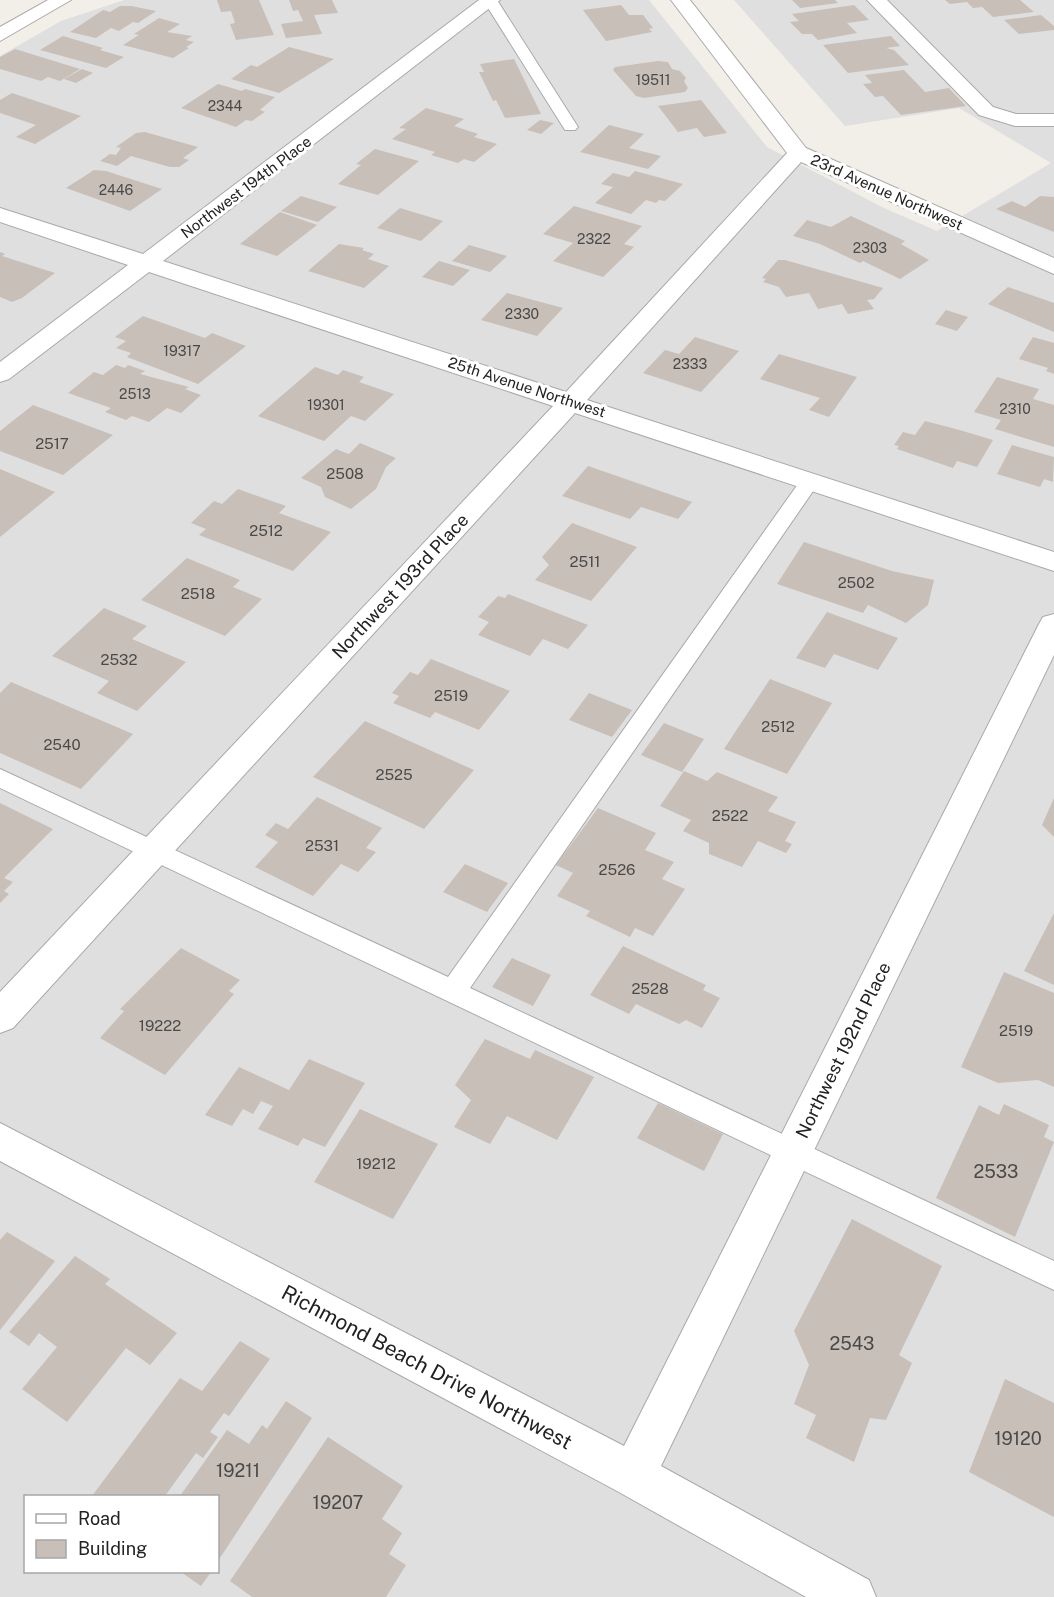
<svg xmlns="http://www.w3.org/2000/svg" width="1054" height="1597" font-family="'Public Sans',sans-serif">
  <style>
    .residential { fill: #e0dfdf; fill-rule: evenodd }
    .building { fill: #c7bfb8 }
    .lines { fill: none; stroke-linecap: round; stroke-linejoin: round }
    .service-casing { stroke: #a9a9a9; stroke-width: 2 }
    .minor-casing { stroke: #a9a9a9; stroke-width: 2 }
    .tertiary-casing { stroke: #a9a9a9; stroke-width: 2 }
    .service { fill: #fff; fill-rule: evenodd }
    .minor { fill: #fff; fill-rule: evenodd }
    .tertiary { fill: #fff; fill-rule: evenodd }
    .labels { text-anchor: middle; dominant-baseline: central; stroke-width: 6; stroke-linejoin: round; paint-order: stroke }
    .far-number-label { font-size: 14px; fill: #4b4948 }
    .far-street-label { font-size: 15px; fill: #222; stroke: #fff }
    .number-label { font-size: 15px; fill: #4b4948 }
    .street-label { font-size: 18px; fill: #222; stroke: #fff }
    .near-number-label { font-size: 18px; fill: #4b4948 }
    .near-street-label { font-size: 21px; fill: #222; stroke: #fff }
  </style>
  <rect width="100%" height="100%" fill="#f2efe9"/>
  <path class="residential" d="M124,0H649L767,147L884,208L937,231L1051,163L959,108L845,126L734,0H1054V1597H0V56L61,21ZM26,1496H218V1572H26Z"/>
  <path class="building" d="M217,0H259L274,35L236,40L230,24L235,23L231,11L221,12Z
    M289,0H332L338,13L314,15L322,34L286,38L281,24L303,21L298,10L293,11Z
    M792,0H835L838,3L800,8Z
    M945,0H1020L1034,12L993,17L982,7L973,8L967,2L950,4Z
    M621,5L629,15H643L653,28L649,29L652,32L606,41L583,10Z
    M854,5L869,20L847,23L857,33L818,40L812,34H802L790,22L799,21L792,14Z
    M120,6H131L156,11L138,23L133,22L119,31L111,28L96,38L70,32L103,10L110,12Z
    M1041,15L1054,26V30L1019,34L1004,20Z
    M159,18L180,24L167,32L192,36L186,40L194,42L186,47L189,48L173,58L123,45L139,35L134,34Z
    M63,36L103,48L100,50L124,57L106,68L40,50Z
    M891,36L900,46L886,48L894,50L909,65L848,73L823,45Z
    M289,47L334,59L279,93L231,79L251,65L257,67Z
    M15,49L80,69L60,81L48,77L41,81L0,69V57Z
    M514,59L541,114L505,118L496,100L493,101L479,72H484L480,64Z
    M658,61L668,62L672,69L680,71L686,78L684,81L688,88L685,92L644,98L636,96L613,70L615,67Z
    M82,69L93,73L76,83L64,79Z
    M904,70L925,92L949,88L966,106L901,115L883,96L875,97L863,84L872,83L865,75Z
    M218,84L242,91L245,89L275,97L260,110L265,112L252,121L246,120L236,127L181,108Z
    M12,93L81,116L35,144L16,137L36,125L0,113V100Z
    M701,100L727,133L704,137L697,128L678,132L658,106Z
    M426,108L464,119L454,126L478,134L474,137L497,144L474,162L464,159L458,163L431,155L435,152L392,139L406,129L399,128Z
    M540,120L554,123L541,134L527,130Z
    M609,125L644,134L629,148L661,156L648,169L580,152Z
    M145,132L198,147L183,158L189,160L179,167H170L131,156L117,166L100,161L110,154L116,155L121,148L116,147L136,133Z
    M375,149L419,161L378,195L338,184L361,165L356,164Z
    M94,170L106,171L162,189L130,211L66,188Z
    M635,171L683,184L665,201L659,200L656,203L646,200L631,214L595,203L613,187L601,184L613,173L629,177Z
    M301,196L337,207L318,222L281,211Z
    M1040,196L1054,197V232L996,209L1012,201L1025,207Z
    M574,206L642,226L624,244L634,247L603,277L553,261L573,243L543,234Z
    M400,208L443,221L421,241L377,228Z
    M280,212L317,225L277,256L240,244Z
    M851,216L905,241L901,244L929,260L900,279L863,261L860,263L820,244L793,236L807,220L831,227Z
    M339,244L364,248L362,250L374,254L368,259L389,266L364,288L308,271Z
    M469,245L507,256L490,272L452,261Z
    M0,252L5,254L2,256L55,273L22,298L12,302L0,297Z
    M778,260H785L883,288L874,299L867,300L874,309L848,314L842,304L818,309L809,293L786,297L779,287L763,282L766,279L762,278Z
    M439,261L470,270L453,286L422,277Z
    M1008,287L1054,303V332L988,304Z
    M507,293L563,308L537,336L481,320Z
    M946,310L968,317L957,331L935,324Z
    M143,316L205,338L212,333L246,346L198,384L127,357L131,353L116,348L126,341L115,337Z
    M695,337L739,351L701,392L643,373L665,350L679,354Z
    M1033,337L1054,343V374L1046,371L1048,368L1019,359Z
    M779,354L857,377L829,417L809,410L820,398L760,379Z
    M116,365L125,368L128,365L145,371L140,374L189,387L185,389L201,395L181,413L167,408L149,422L132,416L126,420L105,412L111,408L68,393L94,372L103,375Z
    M315,367L338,375L343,370L364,377L359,382L394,394L365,421L351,416L324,441L258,416Z
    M997,377L1039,389L1033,399L1054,405V447L995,429L1001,420L974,412Z
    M33,405L113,435L63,475L0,451V431Z
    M925,421L956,429L993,440L977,467L957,461L953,468L897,449L899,446L894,445L903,432L915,435Z
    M360,443L396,458L386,467L376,489L351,509L325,497L321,487L301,478L336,449L349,454Z
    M1012,445L1054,457L1053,482L1044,479L1040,487L997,474Z
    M588,466L692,502L678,519L641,507L630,519L562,496Z
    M0,469L55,492L0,537Z
    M238,489L286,506L279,513L331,532L293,571L199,535L206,529L191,523L214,501L222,504Z
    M572,523L637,547L591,601L535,580L549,565L542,557Z
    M804,542L892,571L934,580L928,605L906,623L868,605L863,613L777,584Z
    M187,558L240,580L233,587L262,599L225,636L141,600Z
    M508,594L588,625L568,649L543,639L530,656L478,635L489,622L478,617L498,596L505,598Z
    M104,608L147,626L132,639L186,662L137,711L97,693L109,681L52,656Z
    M827,612L898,638L878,670L834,654L825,668L796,658Z
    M431,659L510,691L479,730L435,712L430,718L393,703L399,696L392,693L410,672L418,675Z
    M770,679L832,703L787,774L724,749Z
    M11,682L133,734L81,789L0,753V693Z
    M589,693L632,710L612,737L569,720Z
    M365,721L474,770L424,829L313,777Z
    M664,723L704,739L682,772L641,755Z
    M684,771L707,781L717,772L778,797L768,811L796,822L785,841L792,844L786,853L758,841L742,867L709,854V843L683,831L691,820L660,806Z
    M317,797L382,828L366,848L376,852L358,872L341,864L313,896L255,867L278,842L265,835L276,823L288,829Z
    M1054,798V837L1042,825Z
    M0,803L53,829L4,878L13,882L4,891L9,894L0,903Z
    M598,808L656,833L645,850L674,862L662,879L685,889L653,936L635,928L630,937L586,916L590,911L557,896L573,873L556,865Z
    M465,864L508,883L487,912L443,892Z
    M1054,913V985L1024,971Z
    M623,946L706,985L703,990L720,998L702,1028L686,1020L679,1024L636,1004L629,1014L590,995Z
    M181,948L240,980L229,991L234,994L165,1075L100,1038L124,1011L120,1009Z
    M512,958L551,975L533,1006L492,987Z
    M1004,972L1054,993V1087L1038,1080L998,1083L961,1067Z
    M485,1039L530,1059L535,1050L594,1077L557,1140L507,1116L490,1144L454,1127L471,1100L455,1085Z
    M309,1059L365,1083L325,1147L303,1138L298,1146L258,1129L273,1106L261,1101L253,1114L243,1109L232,1126L205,1115L239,1067L289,1090Z
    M658,1103L723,1134L704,1171L637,1138Z
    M1004,1104L1049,1125L1044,1137L1054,1142L1015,1237L936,1198L979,1105L999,1115Z
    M360,1109L438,1144L393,1219L314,1182Z
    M852,1219L942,1266L899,1355L912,1363L886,1420L870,1418L854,1462L806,1438L816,1415L794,1404L809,1365L794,1331Z
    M7,1232L55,1261L0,1330V1240Z
    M75,1256L110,1279L105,1284L177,1333L150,1365L126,1348L67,1422L22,1389L57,1347L39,1333L29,1346L9,1332Z
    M240,1341L270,1359L229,1416L224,1413L210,1432L218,1437L203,1458L196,1453L165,1496H92L180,1378L202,1391Z
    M1005,1379L1054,1403V1517L969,1472Z
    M286,1401L312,1418L218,1561V1496H180L227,1430L249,1444L262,1425L267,1429Z
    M328,1437L403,1486L382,1519L402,1533L389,1554L406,1565L386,1597H252L230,1581Z
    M181,1572H211L201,1586Z"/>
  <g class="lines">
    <defs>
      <path id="service" d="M483,0H497L578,127L575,130H565Z
        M810,475L817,477L820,481L470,988L1054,1261V1290L0,788V769L448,977L803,477Z"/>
      <path id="minor" d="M479,0H500L163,261L566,392L787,153L671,0H690L806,148L1054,258V274L801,162L587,400L1054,552V571L575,413L13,1028L0,1033V992L553,406L149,272L9,379L0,382V362L128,265L0,222V208L143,254Z
        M867,0H887L993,107L1016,114H1054V126H1015L979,115Z
        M1054,614V655L661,1466L869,1580L876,1597H806L617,1491L0,1161V1123L624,1446L1039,624L1043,617Z"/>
      <path id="tertiary" d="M48,0H71L0,41V27Z"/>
    </defs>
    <use href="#service" class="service-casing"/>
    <use href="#minor" class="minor-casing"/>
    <use href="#tertiary" class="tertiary-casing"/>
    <use href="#service" class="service"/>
    <use href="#minor" class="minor"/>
    <use href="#tertiary" class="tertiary"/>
  </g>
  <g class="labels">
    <g class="far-number-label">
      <text x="653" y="80">19511</text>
      <text x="225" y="106">2344</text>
      <text x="116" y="190">2446</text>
      <text x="594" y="239">2322</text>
      <text x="870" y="248">2303</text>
      <text x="522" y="314">2330</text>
      <text x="182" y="351">19317</text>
      <text x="690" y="364">2333</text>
      <text x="135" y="394">2513</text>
      <text x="326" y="405">19301</text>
      <text x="1015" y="409">2310</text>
    </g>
    <g class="far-street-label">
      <text transform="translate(246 187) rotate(-37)">Northwest 194th Place</text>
      <text transform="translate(887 192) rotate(24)">23rd Avenue Northwest</text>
      <text transform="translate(527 387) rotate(18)">25th Avenue Northwest</text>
    </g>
    <g class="number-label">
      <text x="52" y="443">2517</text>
      <text x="345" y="473">2508</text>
      <text x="266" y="530">2512</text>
      <text x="585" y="561">2511</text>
      <text x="856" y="582">2502</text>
      <text x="198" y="593">2518</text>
      <text x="119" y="659">2532</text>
      <text x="451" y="695">2519</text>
      <text x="778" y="726">2512</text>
      <text x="62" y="744">2540</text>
      <text x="394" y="774">2525</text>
      <text x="730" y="815">2522</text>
      <text x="322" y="845">2531</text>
      <text x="617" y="869">2526</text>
      <text x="650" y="988">2528</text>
      <text x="160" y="1025">19222</text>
      <text x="1016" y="1030">2519</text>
      <text x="376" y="1163">19212</text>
    </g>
    <g class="street-label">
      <text transform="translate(400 586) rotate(-47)">Northwest 193rd Place</text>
      <text transform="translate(843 1050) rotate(-64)">Northwest 192nd Place</text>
    </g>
    <g class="near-number-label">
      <text x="996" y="1171">2533</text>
      <text x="852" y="1343">2543</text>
      <text x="1018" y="1438">19120</text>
      <text x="238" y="1470">19211</text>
      <text x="338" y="1502">19207</text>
    </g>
    <g class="near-street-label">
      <text transform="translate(427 1367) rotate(28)">Richmond Beach Drive Northwest</text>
    </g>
  </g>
  <rect x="24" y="1495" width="195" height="78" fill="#ffffff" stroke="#a7a7a7" stroke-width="1.5"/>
  <rect x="36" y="1514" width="30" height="9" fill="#ffffff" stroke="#a7a7a7" stroke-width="1.5"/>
  <text x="78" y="1525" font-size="18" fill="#222222">Road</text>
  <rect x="36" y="1540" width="30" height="18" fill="#c7bfb8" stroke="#a7a7a7" stroke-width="1.5"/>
  <text x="78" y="1555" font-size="18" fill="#222222">Building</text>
</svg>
